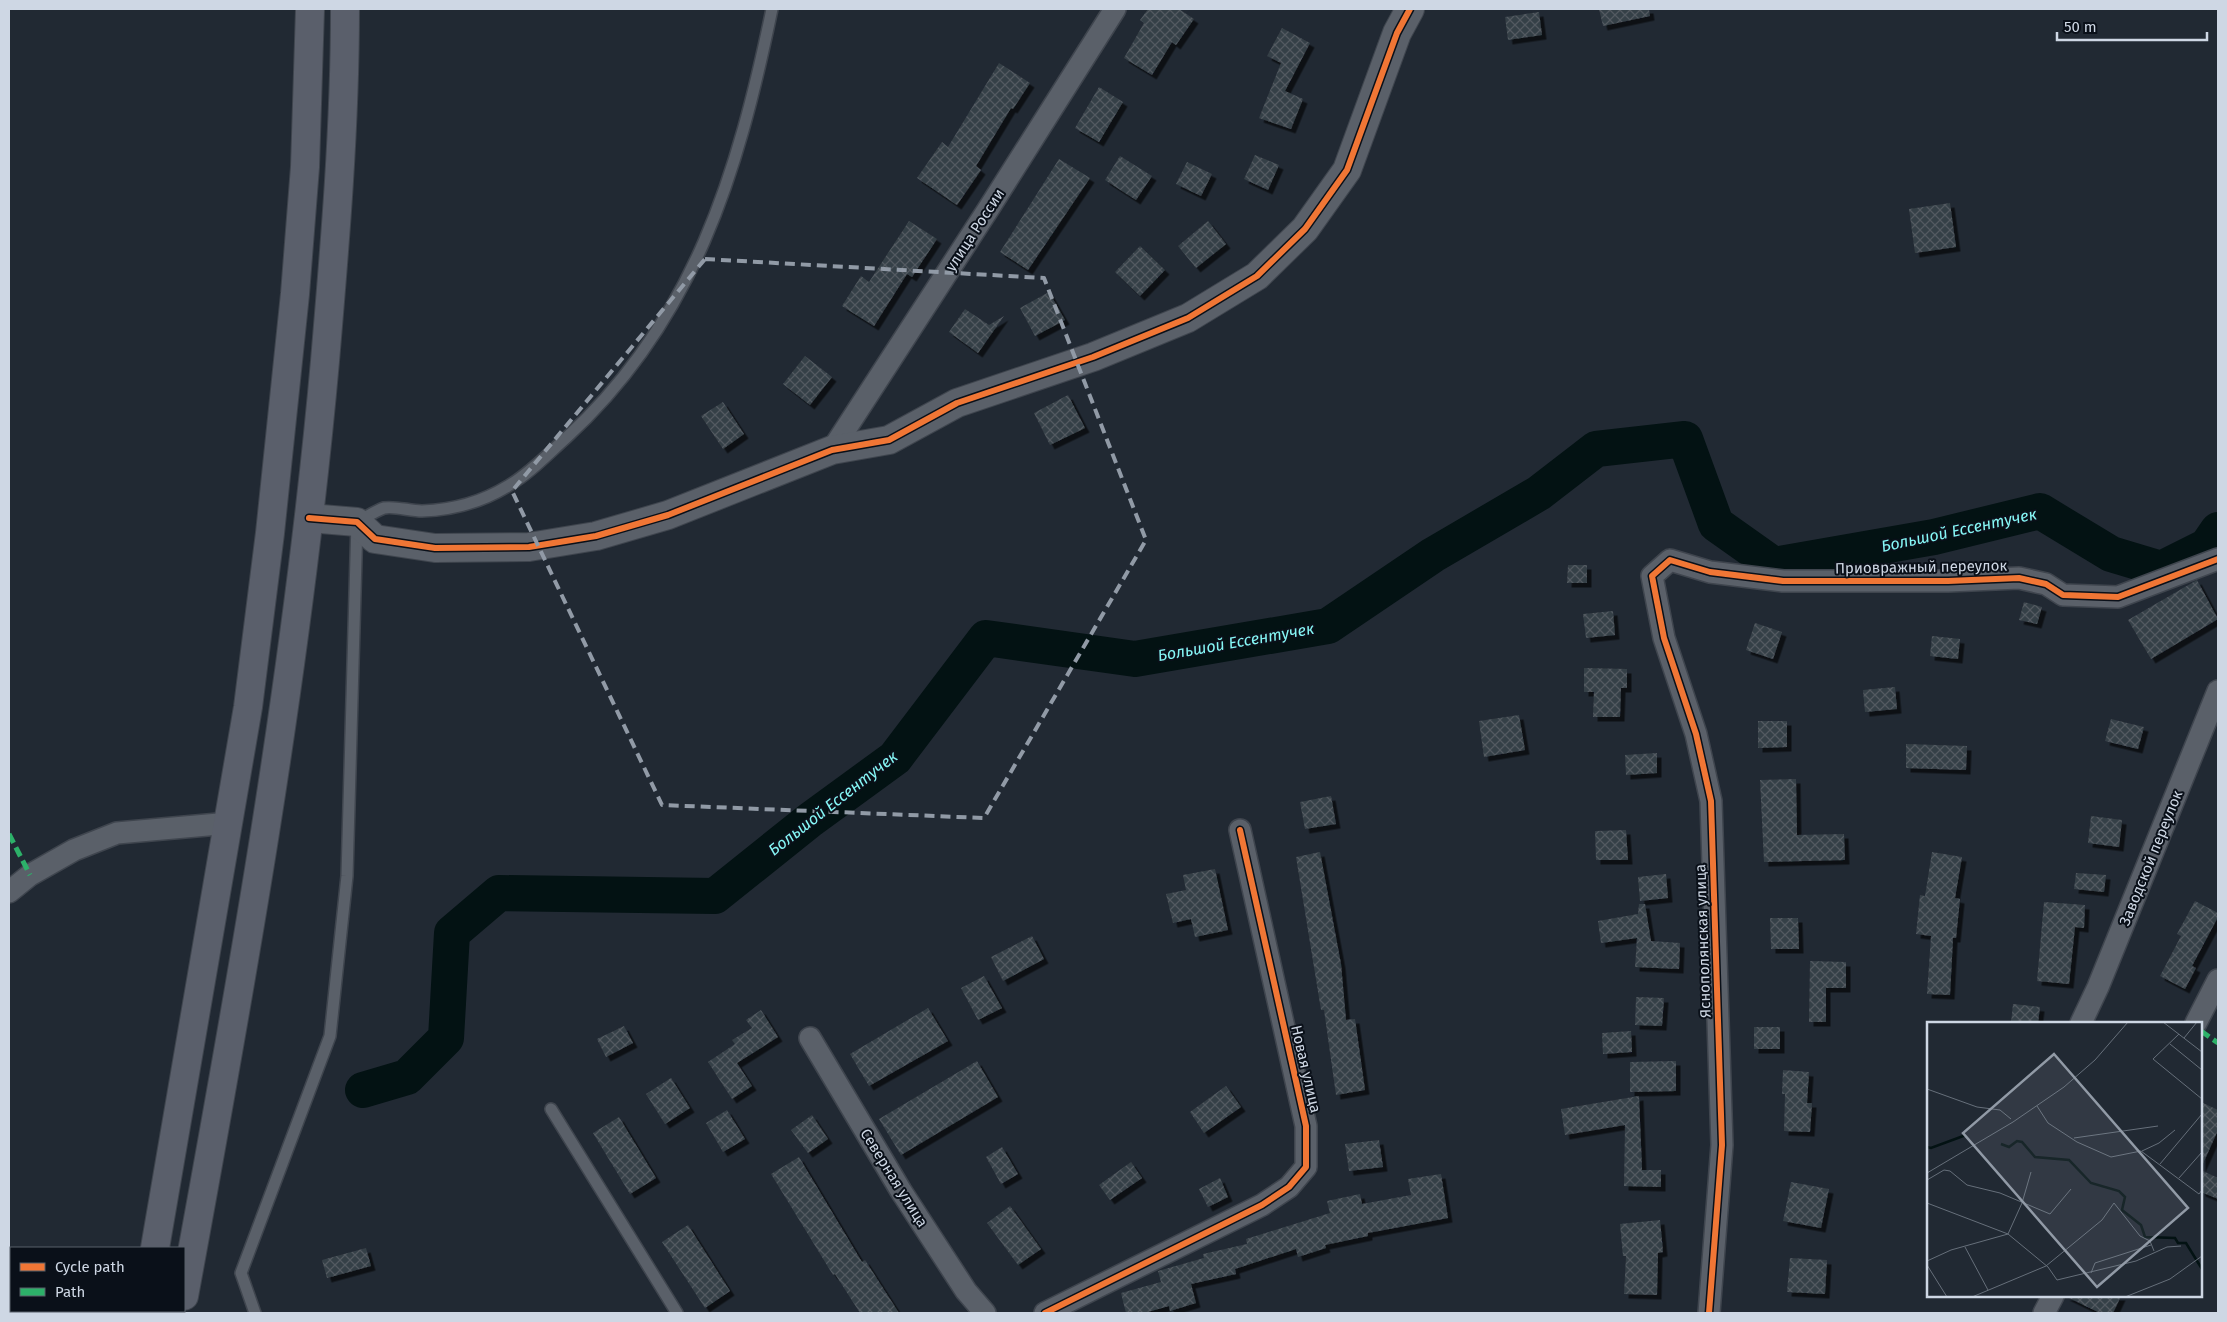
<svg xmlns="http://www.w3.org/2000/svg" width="2227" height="1322" font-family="'Fira Sans',sans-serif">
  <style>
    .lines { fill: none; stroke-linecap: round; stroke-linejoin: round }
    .river { stroke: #031213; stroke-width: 36 }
    .building { fill: url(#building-cross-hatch); filter: url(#shadow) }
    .service-casing { stroke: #3f454e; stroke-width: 14 }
    .minor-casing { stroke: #3f454e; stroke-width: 24 }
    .tertiary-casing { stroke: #3f454e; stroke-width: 30 }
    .primary-casing { stroke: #3f454e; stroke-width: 30 }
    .service { stroke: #5a6069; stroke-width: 11 }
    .minor { stroke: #5a6069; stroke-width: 21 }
    .tertiary { stroke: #5a6069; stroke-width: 28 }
    .primary { stroke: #5a5f6b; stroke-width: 28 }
    .quiet { stroke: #2db169; stroke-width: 5; stroke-dasharray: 10 5; stroke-linecap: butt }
    .cycleway-casing { stroke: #0a1019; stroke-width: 9 }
    .cycleway { stroke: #f07635; stroke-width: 6 }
    .marked { fill: none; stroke: #919aa6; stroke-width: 4; stroke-dasharray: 10 6; stroke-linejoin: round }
    .labels { text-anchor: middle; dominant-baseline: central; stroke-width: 4; stroke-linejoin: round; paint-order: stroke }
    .street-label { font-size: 15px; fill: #ced7e4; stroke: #0a1019 }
    .water-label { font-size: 16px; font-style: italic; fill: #86f7f6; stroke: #0a1019 }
    .inset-river { fill: none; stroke: #031213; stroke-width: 2.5 }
    .inset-road { fill: none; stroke: #666f7a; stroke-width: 1 }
    .view { fill: #919aa6; fill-opacity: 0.15; stroke: #919aa6; stroke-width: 2.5 }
    .inset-edge { fill: none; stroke: #ced7e4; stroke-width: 2.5 }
  </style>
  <defs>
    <pattern id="building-cross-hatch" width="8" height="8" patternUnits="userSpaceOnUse" patternTransform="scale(1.25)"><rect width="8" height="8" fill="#363f46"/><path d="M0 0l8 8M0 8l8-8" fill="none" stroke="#525a61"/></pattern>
    <filter id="shadow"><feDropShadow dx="4.5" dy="4.5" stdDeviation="0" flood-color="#0009"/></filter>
  </defs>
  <rect width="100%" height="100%" fill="#212933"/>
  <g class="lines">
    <path class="river" d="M363,1090L407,1077L446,1038L452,933L499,893L715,896L810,820L895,758L986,638L1135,659L1328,626L1433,555L1539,493L1596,449L1685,439L1716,524L1774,565L1934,537L2040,511L2111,554L2161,569L2207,546L2218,530
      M33,1313L34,1311"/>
  </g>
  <path class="building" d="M1148,9H1179L1194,19L1176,45L1172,42L1152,75L1124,58L1144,23L1140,20Z
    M1599,9H1649L1650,16L1603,26Z
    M1539,12L1542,35L1508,40L1505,17Z
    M1282,28L1310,43L1285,91L1303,99L1291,129L1259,118L1281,63L1267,56Z
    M999,63L1030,83L1013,109L1011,108L976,166L981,170L957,205L917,178L942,142L948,147Z
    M1099,87L1123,102L1099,142L1075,128Z
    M1255,155L1279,165L1268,190L1244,179Z
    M1120,156L1152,176L1136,200L1105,180Z
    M1059,159L1090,178L1028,270L1000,252Z
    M1187,162L1212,174L1201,196L1176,184Z
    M1950,203L1956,247L1915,253L1909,209Z
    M909,221L937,239L912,277L907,274L874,326L842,306L861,276L869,282Z
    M1208,221L1226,244L1196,268L1178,246Z
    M1140,246L1165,270L1140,296L1115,272Z
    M1049,292L1065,320L1035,336L1020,308Z
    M965,309L989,325L1004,316L978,353L949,332Z
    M805,356L832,377L810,405L783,384Z
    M1068,395L1085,428L1050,445L1034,413Z
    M723,402L744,434L723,449L701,416Z
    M1568,565H1587V583H1567Z
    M2197,580L2218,619L2151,659L2128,620Z
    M2024,602L2042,607L2037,624L2019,620Z
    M1613,611L1615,635L1586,638L1583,614Z
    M1755,623L1782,632L1773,659L1746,650Z
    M1932,636L1960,639L1958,659L1930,656Z
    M1584,668L1627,669V688H1621L1620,717H1593L1594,692H1584Z
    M1895,687L1897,709L1865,712L1863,690Z
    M1519,715L1525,750L1484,757L1479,721Z
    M2111,719L2144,727L2138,749L2105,741Z
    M1758,721H1787V747L1758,748Z
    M1906,744L1967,746L1966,770L1906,768Z
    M1657,753V773L1626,775L1625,755Z
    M1796,779L1797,835L1844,834L1845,860L1764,862L1760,780Z
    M1331,796L1336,824L1305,829L1300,802Z
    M2091,816L2122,820L2119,847L2088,843Z
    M1626,830L1628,860H1596L1595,831Z
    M1320,852L1341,964L1346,1020L1355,1019L1365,1090L1336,1095L1324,1010H1321L1296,857Z
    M1932,852L1962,857L1955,898L1960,899L1956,938H1953L1950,995L1927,994L1931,936L1916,934L1920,895L1925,896Z
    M1215,869L1228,930L1195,937L1191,919L1173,923L1166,894L1186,890L1183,875Z
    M2076,873L2106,875L2104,892L2074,889Z
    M1666,874L1668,898L1640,901L1638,877Z
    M2195,901L2218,913V917L2192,966L2196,968L2185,989L2160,976L2181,936L2177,934Z
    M2044,902L2085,905L2084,928L2075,927L2069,984L2037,981Z
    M1639,904H1645L1651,941L1680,943L1679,969L1635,967L1637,938L1601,943L1598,921L1638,914Z
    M1770,918H1798L1799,949H1771Z
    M1032,936L1044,959L1003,981L991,957Z
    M1810,961L1846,962V988H1826V1022H1809Z
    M984,976L1002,1008L978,1020L961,988Z
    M1636,997L1664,998L1662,1026L1635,1025Z
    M2013,1004L2040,1007L2038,1023H2011Z
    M928,1008L948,1041L869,1086L850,1054Z
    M761,1010L778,1037L737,1063L752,1086L732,1099L708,1062L735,1044L732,1040L752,1028L746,1020Z
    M624,1026L633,1043L606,1057L597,1039Z
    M1754,1027H1780V1049H1754Z
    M1631,1031L1632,1052L1603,1054L1602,1033Z
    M977,1061L998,1097L901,1155L879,1119Z
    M1676,1061V1091L1630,1092V1062Z
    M1783,1070L1809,1072L1807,1103H1812L1810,1132L1784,1131L1785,1094H1782Z
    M671,1078L690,1108L665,1124L646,1094Z
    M1226,1086L1241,1107L1204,1133L1190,1112Z
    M1639,1096L1642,1170H1661V1187L1624,1186L1625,1125L1565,1135L1561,1109Z
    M2201,1102L2218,1110V1130L2201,1168Z
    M727,1110L745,1139L723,1152L706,1123Z
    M812,1115L828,1139L808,1153L791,1130Z
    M619,1117L656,1178L630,1194L593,1133Z
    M1379,1140L1383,1167L1349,1171L1345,1144Z
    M1002,1147L1018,1174L1001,1184L986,1157Z
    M799,1157L862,1262L865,1260L899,1313H860L835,1274L833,1275L771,1174Z
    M1131,1162L1142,1178L1110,1200L1099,1185Z
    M2201,1170L2218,1178V1199L2201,1192Z
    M1441,1174L1448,1218L1368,1233V1236L1325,1245L1326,1248L1298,1257L1296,1249L1235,1269L1236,1274L1191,1284L1196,1303L1170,1311L1169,1306L1144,1313H1126L1121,1293L1161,1282L1158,1271L1204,1258L1203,1254L1247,1244L1246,1239L1330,1213L1327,1201L1360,1194L1362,1204L1411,1195L1408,1179Z
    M1220,1178L1228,1197L1208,1207L1199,1189Z
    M1791,1182L1829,1189L1821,1228L1783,1221Z
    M1010,1206L1041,1249L1018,1265L987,1223Z
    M1660,1220L1663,1252L1658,1253L1657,1295L1624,1294L1626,1256H1623L1620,1224Z
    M688,1225L730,1291L705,1308L662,1242Z
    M366,1248L371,1266L327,1278L322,1260Z
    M1790,1258L1827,1260L1825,1294L1787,1292Z
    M2065,1296H2121L2113,1313H2100Z"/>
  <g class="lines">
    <defs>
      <path id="service" d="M551,1109L677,1313
        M255,1313L241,1273L330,1036L347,876L357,522C365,518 375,511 384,508C395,506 410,511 422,511C453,510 482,502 508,486C529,474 548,454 566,438C694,321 738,173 772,9"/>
      <path id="minor" d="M832,450L989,208L1115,9
        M9,892L30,875L74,850L117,833L230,823
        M2081,1023L2098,987L2218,691
        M2196,1023L2218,980
        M810,1038L901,1191L966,1291L985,1313
        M1045,1313L1262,1205L1289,1187L1306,1167V1126L1240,830
        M1709,1313L1722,1145L1711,801L1696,734L1664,638L1652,576L1670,560L1710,572L1783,581H1948L2019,578L2046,584L2063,595L2118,597L2218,559
        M2044,1313L2053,1296"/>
      <path id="tertiary" d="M309,518L357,522L375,539L435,548L529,547L596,536L668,515L832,450L889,440L957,403L1093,357L1188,318L1257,276L1305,229L1347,170L1397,33L1410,9"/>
      <path id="primary" d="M155,1248L248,707L270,533L295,294L305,167L310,9
        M184,1296C241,986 297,675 325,361C335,244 345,126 345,9
        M143,1313V1311"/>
    </defs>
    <use href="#service" class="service-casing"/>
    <use href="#minor" class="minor-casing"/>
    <use href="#tertiary" class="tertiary-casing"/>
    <use href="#primary" class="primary-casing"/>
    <use href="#service" class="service"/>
    <use href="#minor" class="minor"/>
    <use href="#tertiary" class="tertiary"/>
    <use href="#primary" class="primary"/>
    <path class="quiet" d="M9,834L30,875
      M2201,1031L2218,1043"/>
    <defs>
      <path id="cycleway" d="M309,518L357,522L375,539L435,548L529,547L596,536L668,515L832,450L889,440L957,403L1093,357L1188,318L1257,276L1305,229L1347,170L1397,33L1410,9
        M1045,1313L1262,1205L1289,1187L1306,1167V1126L1240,830
        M1709,1313L1722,1145L1711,801L1696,734L1664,638L1652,576L1670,560L1710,572L1783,581H1948L2019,578L2046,584L2063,595L2118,597L2218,559"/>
    </defs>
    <use href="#cycleway" class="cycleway-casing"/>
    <use href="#cycleway" class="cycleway"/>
  </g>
  <path class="marked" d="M705,259L1044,278L1146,540L984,818L662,805L512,491Z"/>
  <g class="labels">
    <g class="street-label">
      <text transform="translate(975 230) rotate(-57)">улица России</text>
      <text transform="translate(1921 567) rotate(-1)">Приовражный переулок</text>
      <text transform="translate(2151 858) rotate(-68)">Заводской переулок</text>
      <text transform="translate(1703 941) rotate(-92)">Яснополянская улица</text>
      <text transform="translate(1306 1069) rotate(77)">Новая улица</text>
      <text transform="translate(894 1178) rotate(58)">Северная улица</text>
    </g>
    <g class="water-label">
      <text transform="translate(1959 530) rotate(-12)">Большой Ессентучек</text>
      <text transform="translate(1236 642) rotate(-10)">Большой Ессентучек</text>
      <text transform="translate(833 803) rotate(-38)">Большой Ессентучек</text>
    </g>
  </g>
  <g transform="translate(1927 1022)">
    <rect width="275" height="275" fill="#212933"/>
    <path class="inset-river" d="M74,122L82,125L90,119L95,120L108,135L142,138L164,161L192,169L198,175L195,188L214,203L218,215L248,216L251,221H259L275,247M0,125L4,126L39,113"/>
    <path class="inset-road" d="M236,0L275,30M252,12L226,37L275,77M257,16L270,0M243,22L275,48M0,67L50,85L73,88L84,97M110,84L121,101L150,120L184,135L214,129L272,172L275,168M147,116L231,104M215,129L232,121L248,108M233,142L275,92M0,151L86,100L137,65L168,38L201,0M252,156L275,130M0,158L17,148L23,149L40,163L73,171L123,192L144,167M0,181L81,212L121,245L130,258L209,239L240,225L254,224M38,225L61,268M0,239L24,228L81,212L95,181L104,150M0,243L20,275M164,251L168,241L224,223M45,275L119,244L175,198L187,181L213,214L223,219L227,229M198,275L243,257L275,234"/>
    <path class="view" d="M127,32L261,186L170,265L36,111Z"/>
    <rect width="275" height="275" class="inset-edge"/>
  </g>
  <rect width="2227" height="1322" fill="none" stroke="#ced7e4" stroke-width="20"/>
  <rect x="10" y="1247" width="175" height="65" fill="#0a1019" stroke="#58606a"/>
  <rect x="20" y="1263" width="25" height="8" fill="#f07635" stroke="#58606a"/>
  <text x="55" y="1272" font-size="15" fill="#ced7e4">Cycle path</text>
  <rect x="20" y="1288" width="25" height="8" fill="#2db169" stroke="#58606a"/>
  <text x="55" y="1297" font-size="15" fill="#ced7e4">Path</text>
  <path d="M2057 32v8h150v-8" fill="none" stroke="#ced7e4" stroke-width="2.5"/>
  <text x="2064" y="32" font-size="15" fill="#ced7e4" stroke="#0a1019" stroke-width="4" paint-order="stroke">50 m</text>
</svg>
